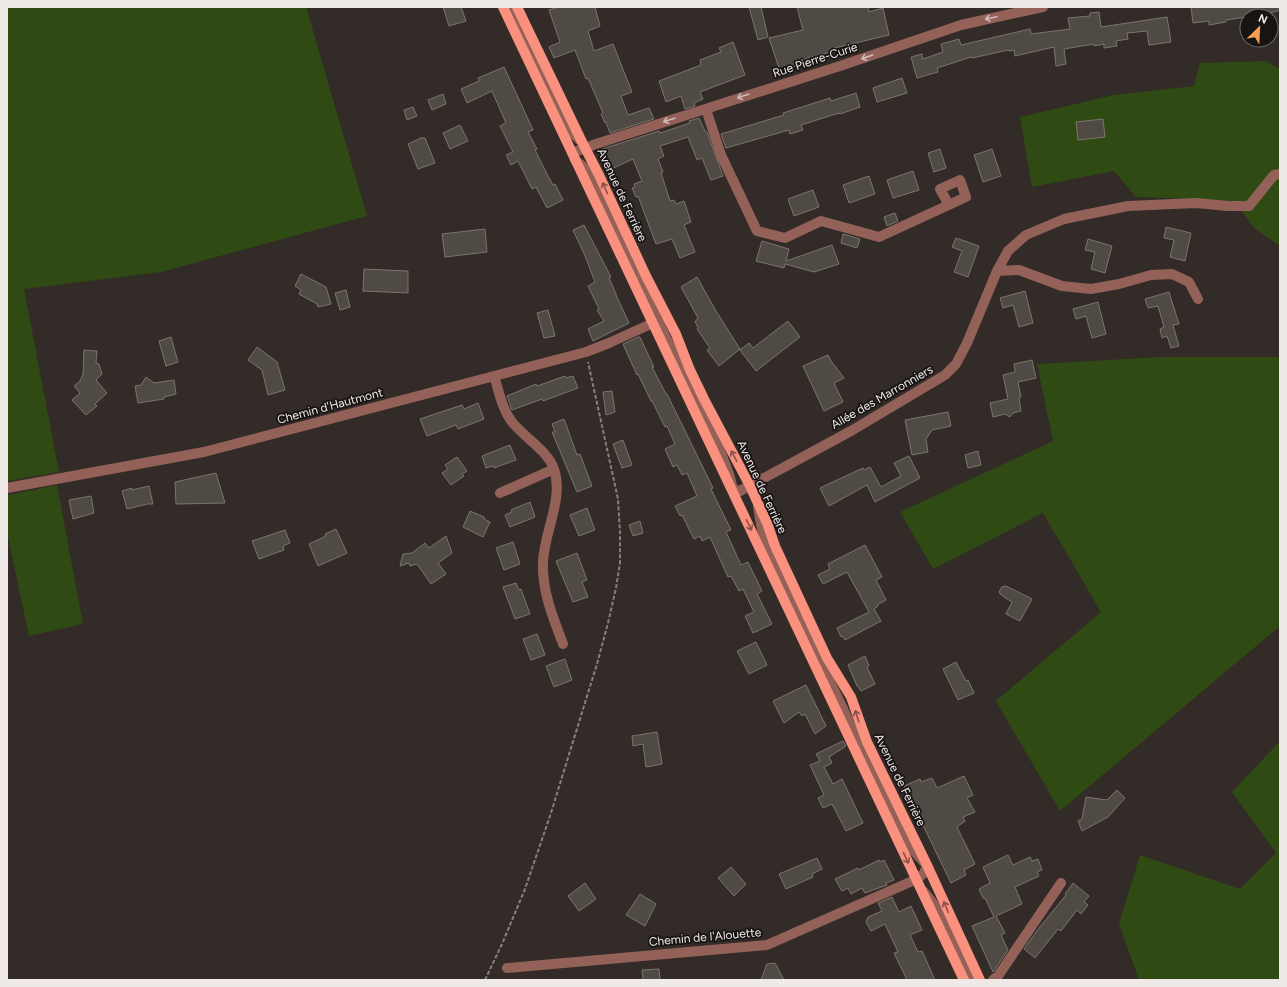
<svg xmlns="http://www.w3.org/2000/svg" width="1287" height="987" font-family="Figtree,sans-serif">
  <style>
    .green { fill: #304a14 }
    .building { fill: #4f4a44; stroke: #7a756e }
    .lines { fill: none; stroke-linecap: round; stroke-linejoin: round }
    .path { stroke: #87807e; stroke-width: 2; stroke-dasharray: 4 2; stroke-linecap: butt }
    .minor { stroke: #936157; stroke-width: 10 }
    .major { stroke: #f9917e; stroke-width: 10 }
    .oneway { stroke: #cfbab5 }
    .oneway2 { stroke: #885248 }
    .labels { text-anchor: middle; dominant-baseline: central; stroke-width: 3.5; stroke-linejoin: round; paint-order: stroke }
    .street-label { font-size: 12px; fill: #efeae8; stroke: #181413 }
  </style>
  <rect width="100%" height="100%" fill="#322b28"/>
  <path class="green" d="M7,7H306L367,216L161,272L24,289L59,472L7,481Z
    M1266,61L1280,69V246L1255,229L1235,202L1193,199L1136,197L1114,171L1032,187L1020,117L1114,95L1194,86L1200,63Z
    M1161,357H1280V626L1060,811L996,701L1101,612L1043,513L933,569L900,512L1053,441L1037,364Z
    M57,485L83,624L29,636L7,533V495Z
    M1280,741V980H1139L1119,924L1140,855L1240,889L1276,853L1232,792Z"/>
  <path class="building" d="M443,7H461L466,21L449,26Z
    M558,7H595L600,26L588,31L594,51L613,44L632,92L621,96L628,115L649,108L654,119L610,133L606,122L605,123L601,114L603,113L588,78L586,79L575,50L554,58L549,47L560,42L549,10Z
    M749,7H761L768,37L758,40Z
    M797,7H868L869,12L883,8L889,35L830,49L831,52L804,59L805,63L780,71L769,38L803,30Z
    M1191,7H1278V11L1257,16H1247V17L1226,20V22L1209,25V21L1193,23Z
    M1099,12L1101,27L1167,17L1171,42L1149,45L1147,31L1127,33L1128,39L1116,41L1117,46L1104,48V44L1094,46V44L1064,49L1066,64L1056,66L1054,47L1015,56L1014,50L1009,51L1008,50L972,58L971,57L937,68L938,72L917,78L911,57L922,54L923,59L943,52L941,44L959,39L961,45L1030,29L1031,34L1070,29L1068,18L1090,16V13Z
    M733,42L745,75L700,92L703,99L694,103L695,106L685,109L681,96L666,102L659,81L701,65L700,60L721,52L719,48Z
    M504,67L533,130L528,132L537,149L535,150L548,176L553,185L555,184L563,200L547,208L536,187L532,189L518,161L511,165L506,155L513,152L500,126L506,123L492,91L467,103L461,89L479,81L478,78Z
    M902,78L907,93L877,102L873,88Z
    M856,93L860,107L840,114L839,113L801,125L803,130L790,134L789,130L726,148L721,134L784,115L783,113L830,98L831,101Z
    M443,94L446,104L432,110L428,100Z
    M413,107L417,116L407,120L404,110Z
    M699,118L705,131L707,132L723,176L711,180L702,158L697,160L688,137L660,146L664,156L658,159L663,172L661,173L670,201L674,200L676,204L684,201L691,222L684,225L695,252L680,258L672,239L656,244L638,196L636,197L632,188L635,187L634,184L642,181L633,159L609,170L599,150L659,131L660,133L690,123L689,121Z
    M1103,119L1105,137L1078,140L1076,122Z
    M460,125L468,141L450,149L443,133Z
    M421,138H425L435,163L418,169L408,144Z
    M940,149L946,168L934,172L928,153Z
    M992,149L1001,176L983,182L974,155Z
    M913,171L919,190L893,198L887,180Z
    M869,176L875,194L849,203L843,185Z
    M813,190L819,207L794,216L788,199Z
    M895,213L898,221L887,226L884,217Z
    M584,225L611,277L609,278L616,294V295L629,323L593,341L588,329L604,321L597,310L599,309L588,286L595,282L585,256L573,230Z
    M1166,227L1191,233L1185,261L1170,257L1174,240L1164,238Z
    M485,229L487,252L445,257L442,234Z
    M843,234L860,239L857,248L841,243Z
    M956,238L979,246L968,277L954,272L962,251L952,247Z
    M1088,239L1112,246L1105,273L1091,269L1095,252L1085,250Z
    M762,241L789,249L786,261L832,245L839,264L814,272L785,264L784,268L756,261Z
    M364,269L408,271V293L363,291Z
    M301,274L326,287L331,304L318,307L317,304L299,294L301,290L295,286Z
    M697,277L716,311L740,349L719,366L707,350L710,348L697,329L698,327L695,322L698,318L681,287Z
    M346,290L350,307L340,310L335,293Z
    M1025,291L1033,323L1019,327L1013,305L1003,308L1000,298Z
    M1169,292L1179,324L1173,325L1179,346L1171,348L1167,336L1162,338L1160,329L1164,327L1158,306L1148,308L1145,299Z
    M1098,302L1106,334L1092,338L1086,316L1076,319L1073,309Z
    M548,310L555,336L544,338L537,313Z
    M788,321L800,337L756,371L740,350L749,343L753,348Z
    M171,337L178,362L166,366L159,341Z
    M638,337H640L654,367H652L666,394H667L713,488L711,489L731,530L726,532L741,565L748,562L762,591L757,594L772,624L753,633L745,616L754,612L743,589L739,591L731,576L728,577L710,537L702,541L700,536L694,539L682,515L680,516L675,506L697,496L687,473L682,475L677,465L673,467L665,449L675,444L667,426L665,427L652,401H651L638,374L637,375L623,344Z
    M257,347L277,362L285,390L268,395L262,370L248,360Z
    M84,350L97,351L96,363L99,364L102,374L96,380L107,393L95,404L97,406L86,415L72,400L80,393L74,386L80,381L83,374Z
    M828,355L831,361L844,378L834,383L843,402L824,411L803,366Z
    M1032,360L1036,378L1018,382L1021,397L1019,398L1021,411L1013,413L1010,417L1005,414L993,417L990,403L1008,399L1003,375L1015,372L1014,364Z
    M565,376L566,378L573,376L578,388L543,401L542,399L512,410L507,396L536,384L537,386Z
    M146,377L154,383L174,380L176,394L164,397V399L138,403L135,386L141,385Z
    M612,391L615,412L606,415L603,392Z
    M478,403L484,419L458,429L456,425L427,436L420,419L462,405L464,409Z
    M948,412L951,426L932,430L926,439L928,452L912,455L905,420Z
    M564,419L577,455L580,454L592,486L577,492L552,432H555L552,424Z
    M623,440L632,465L622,468L613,444Z
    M510,445L516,460L494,468L493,466L486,468L482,456Z
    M978,451L981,465L968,468L965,455Z
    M909,456L920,478L875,502L867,485L829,506L820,488L863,468L864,470L870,467L881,487L901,476L894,463Z
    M457,457L467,471L462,474L464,476L451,485L442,473L448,469L445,465Z
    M216,473L225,503L176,504L175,482Z
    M149,486L153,504H147L127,509L122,491L132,488V490Z
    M91,496L94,513L73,519L69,500Z
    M530,502L535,517L510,527L505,515L512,512L511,510Z
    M587,508L595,530L579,536L570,515Z
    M470,511L484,517V519L490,522L483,537L463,527Z
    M640,521L643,533L633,536L629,525Z
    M336,529L347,553L318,566L309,544L326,536L325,534Z
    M285,530L290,543L283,546L284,550L259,559L252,541Z
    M446,536L452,553L438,563L446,574L431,584L417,564L410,566L409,563L400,566L403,554L412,553L425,543L429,548Z
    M513,542L520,564L504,570L496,548Z
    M865,545L882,577L876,580L886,600L877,605L878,606L874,609L881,621L845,640L843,636L841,637L837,628L869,612L847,572L823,584L818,575L830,569L828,564Z
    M577,553L587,580L582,582L588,597L573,602L556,561Z
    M516,583L519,590L521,589L530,614L515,619L503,587Z
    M1006,586L1032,599L1020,621L1006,614L1012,602L1001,595L999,592L1002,587Z
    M537,634L545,655L531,660L523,639Z
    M756,642L767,665L749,674L737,651Z
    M865,656L869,666L867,667L875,684L861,691L858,686H857L848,665Z
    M565,659L572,680L554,687L546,666Z
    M956,662L966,681L968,680L974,693L958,700L943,669Z
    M806,685L826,726L815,734L805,714L802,716L799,712L784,723L773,701Z
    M657,732L662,764L646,767L643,744L633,746L632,736Z
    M843,741L846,746L829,757L832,763L824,767L833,784L842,779L863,823L846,831L832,804L823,808L818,798L824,795L810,765L820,761L816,754Z
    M964,776L973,795L967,798L975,812L963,817L965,821L957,827L975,864L964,870L966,875L951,883L904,786L920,779L921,782L932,778L937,788Z
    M1117,790L1125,798L1108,817L1082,831L1078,821L1082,819L1086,797L1107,800Z
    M1008,855L1013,865L1030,857L1032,861L1038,859L1042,870L1037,872L1039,876L1015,887L1022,904L996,916L1005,933L1001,935L1008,950L993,972L972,926L994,917L985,898H983L979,889L990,883L983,867Z
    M817,858L822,869L812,874L813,877L786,889L779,874Z
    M879,860L880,862L884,860L894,880L886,883L887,885L865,893L862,888L851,894L848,888L842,891L835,879L858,868L859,870Z
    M731,867L746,884L734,896L718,878Z
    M585,883L596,899L579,911L568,896Z
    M1073,883L1089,896L1084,902L1088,905L1081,914L1077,910L1061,931L1058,929L1035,958L1024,949L1039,928L1066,895L1065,894Z
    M640,894L656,904L645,926L626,915Z
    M892,897L899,912L911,906L922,930L910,935L918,952L922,951L935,980H907L894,953L898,952L885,924L871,931L866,922L868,917L882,911L878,903Z
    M775,963L784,980H761L767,964Z
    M659,969L660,980H643L642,970Z"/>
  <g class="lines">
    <path class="path" d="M485,980L502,944L525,889L550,816L597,664L608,623L616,588L620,563V533L618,499L588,362"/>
    <path class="minor" d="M510,7L570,131L582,142
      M706,109L721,155L757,231L785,238L821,221L879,237L966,197L960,180L940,189L949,205
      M572,153L596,144L840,66L961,25L1043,7
      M575,160L585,168L607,210L649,303L707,421L717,442L730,477L733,490L740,491L851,431L945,375L956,364L967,343L997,271L1008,251L1026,235L1064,219L1128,206L1196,203L1228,206H1249L1274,175L1280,174
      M997,271L1019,270L1062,286L1091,289L1119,284L1151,275L1172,274L1189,282L1198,299
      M494,376C499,391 502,409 512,422C524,437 548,451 554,469C564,499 544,532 543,562C542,592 553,617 563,644
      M7,488L204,452L586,352L609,343L653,323L661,322
      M500,493L554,469
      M758,505C760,524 764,540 771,557L901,831L912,849L924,862
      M923,891C945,914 957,951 972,980
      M507,968L767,945L917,879L924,873L927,866
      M993,980L998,976L1061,883"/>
    <path class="major" d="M503,7L964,980
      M517,7L582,142L599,175L646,276L676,334L690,370L704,399L750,486L767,523L775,546L827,658L851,697L867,742L927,865L980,980"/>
  </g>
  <defs><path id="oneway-shaft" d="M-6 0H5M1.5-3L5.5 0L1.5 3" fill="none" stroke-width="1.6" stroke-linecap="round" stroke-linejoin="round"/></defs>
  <g class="oneway">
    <use href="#oneway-shaft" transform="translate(991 18) rotate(168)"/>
    <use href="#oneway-shaft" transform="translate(867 57) rotate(161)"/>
    <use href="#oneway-shaft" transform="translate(743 96) rotate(162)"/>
    <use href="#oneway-shaft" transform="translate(669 120) rotate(162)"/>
  </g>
  <g class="oneway2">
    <use href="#oneway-shaft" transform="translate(605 188) rotate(-114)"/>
    <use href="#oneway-shaft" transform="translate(734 456) rotate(-118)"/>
    <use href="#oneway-shaft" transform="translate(749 525) rotate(65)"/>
    <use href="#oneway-shaft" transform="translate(857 716) rotate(-108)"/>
    <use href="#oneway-shaft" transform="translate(906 858) rotate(65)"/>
    <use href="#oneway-shaft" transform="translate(946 907) rotate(-113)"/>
  </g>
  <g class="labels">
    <g class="street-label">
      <text transform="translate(815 60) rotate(-18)">Rue Pierre-Curie</text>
      <text transform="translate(622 195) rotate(65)">Avenue de Ferrière</text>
      <text transform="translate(882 397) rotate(-30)">Allée des Marronniers</text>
      <text transform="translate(330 406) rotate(-15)">Chemin d'Hautmont</text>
      <text transform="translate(762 487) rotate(65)">Avenue de Ferrière</text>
      <text transform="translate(900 780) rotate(64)">Avenue de Ferrière</text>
      <text transform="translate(705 937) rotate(-5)">Chemin de l'Alouette</text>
    </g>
  </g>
  <rect width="1287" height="987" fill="none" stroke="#efeae8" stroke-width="16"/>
  <g transform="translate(1259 28) rotate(24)"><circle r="19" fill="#181413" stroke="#6e6a68"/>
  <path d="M0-3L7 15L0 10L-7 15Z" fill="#f9a04c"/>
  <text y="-6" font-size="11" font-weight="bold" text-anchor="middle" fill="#efeae8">N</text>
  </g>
</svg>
